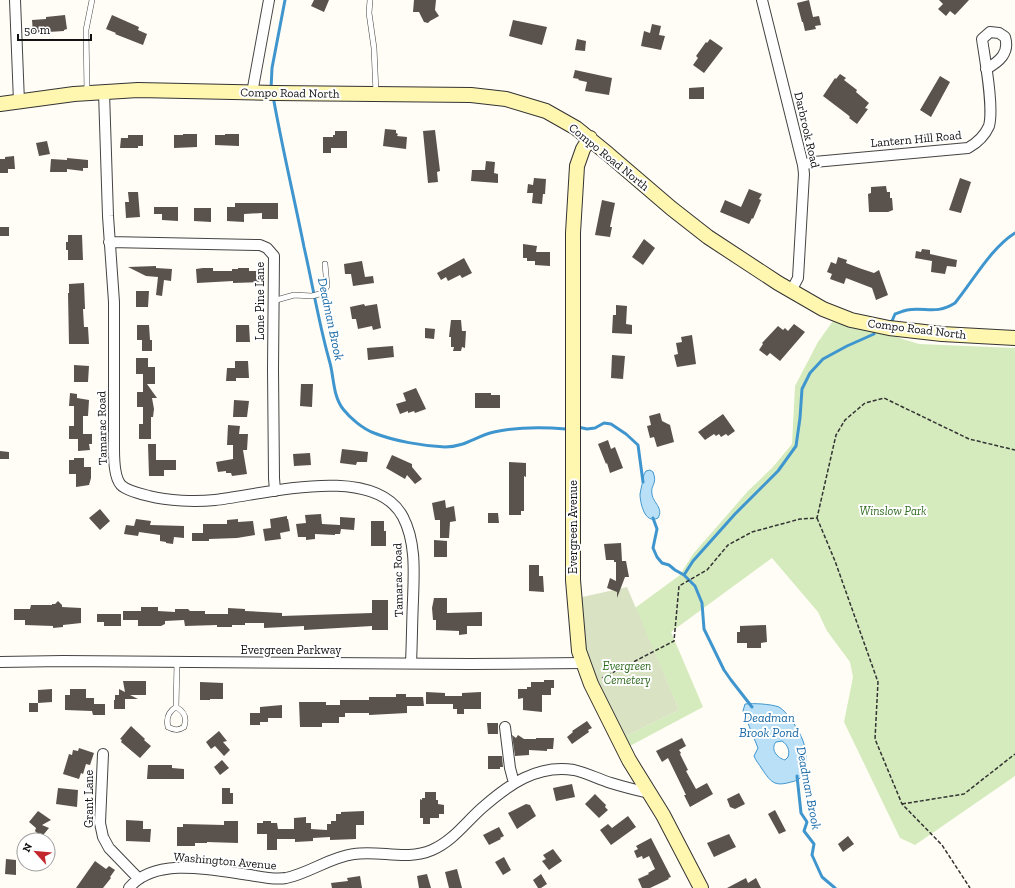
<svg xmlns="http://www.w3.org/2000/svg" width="1015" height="888" font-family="'Zilla Slab',serif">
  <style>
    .green { fill: #d5ebbd }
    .cemetery { fill: #d9e3c4 }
    .water { fill: #b9e0f7; stroke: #3f96cf; fill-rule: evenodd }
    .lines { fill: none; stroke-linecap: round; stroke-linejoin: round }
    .stream { stroke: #3f96cf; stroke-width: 3 }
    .building { fill: #5a524d }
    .lane-casing { stroke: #444; stroke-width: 6 }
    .street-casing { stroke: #444; stroke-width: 12 }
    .secondary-casing { stroke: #333; stroke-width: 16 }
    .path { stroke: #333; stroke-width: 1.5; stroke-dasharray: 4 2; stroke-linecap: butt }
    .lane { stroke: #fff; stroke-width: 5 }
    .street { stroke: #fff; stroke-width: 10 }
    .secondary { stroke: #fff6b0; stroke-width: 14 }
    .labels { text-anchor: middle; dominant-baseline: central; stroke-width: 4; stroke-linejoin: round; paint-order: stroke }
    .street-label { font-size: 12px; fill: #111; stroke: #fff }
    .park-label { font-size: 12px; font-style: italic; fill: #2f6b1f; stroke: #fff }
    .water-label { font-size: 13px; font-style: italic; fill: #1768a6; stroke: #fff }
  </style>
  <rect width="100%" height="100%" fill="#fffdf5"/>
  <path class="green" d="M833,321L851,327L893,336L919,344L1015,348V776L915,845L900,838L844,722L853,677L850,662L827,631L818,612L772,558L671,632L703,707L628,747L622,738L679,710L635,608L680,575L693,554L748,491L772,468L792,444L795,386L818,342Z"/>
  <path class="cemetery" d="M627,587L679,710L622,738L586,658L578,598Z"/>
  <path class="water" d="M650,470L653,472C658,484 650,485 652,494C653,503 664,508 658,518C645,525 640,503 640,494C641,488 643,481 644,474L646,471Z
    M745,704C753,703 771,704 779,707C788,712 802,735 804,744C806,753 807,763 804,772C802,778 797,781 791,782C774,787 771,782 762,769C759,764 756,761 754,756L758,748L743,711ZM782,741C788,745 790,751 788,757L785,760C777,758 770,749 776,742Z"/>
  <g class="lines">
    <path class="stream" d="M271,89L272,68L285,0
      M273,96C282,147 294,197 304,247C313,286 319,325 330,363C334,378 333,396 343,409C350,418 363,429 374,433C394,441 423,446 445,447C465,447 476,436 494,432C517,427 542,427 566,429
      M892,321L895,314C898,313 903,311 907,310C926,307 936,315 955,303C973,281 991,248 1015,233
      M578,427L587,429L595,428L604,423L611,424L626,434L638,445L643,482
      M653,518L657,529L653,548L657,557L662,563L669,565L675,570L684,575L695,586L702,603L704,629L724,670L731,680L752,707
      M684,575L693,561L735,514L778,471L796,446L800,418L802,389L810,373L823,359L847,346L874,334
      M797,776L801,813L807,822L804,831L814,844L812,855L822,877L835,888"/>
  </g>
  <path class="building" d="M314,0H329L324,12L311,6Z
    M414,0H436L435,10L439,16L430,21L428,23L424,22L419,12H413Z
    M809,0L813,17L819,16L821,25L815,26L816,29L805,31L803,22H802L797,3Z
    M939,0H969L955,15L950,11L946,16L938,9L943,4Z
    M65,15L67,29L64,30V31L33,33L32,20L46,19V17Z
    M112,15L139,27L138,30L147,34L143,45L115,34L116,33L106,29Z
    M513,20L547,27L542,45L509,36Z
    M652,24L661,26L659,35L665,36L661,50L641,46L644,31L650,33Z
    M577,39L586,41L585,51L575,50Z
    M710,39L723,48L704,73L693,65L698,58L696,56L706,42L707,43Z
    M575,70L612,78L609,95L585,91L587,82L578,80L579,79L573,78Z
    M840,74L846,78L844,80L857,90L856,92L869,103L865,108L868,109L857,124L849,118L850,117L848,115L823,96L835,78L836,79Z
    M940,76L950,82L931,117L920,110Z
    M704,87V99H689V88Z
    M385,129L396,130V133L398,134L397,136L407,137L406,149L383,146Z
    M435,130L440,171L437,172L438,182L428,183L423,131Z
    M335,131H347V148H331V153H323V137H333V135H335Z
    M183,134H197V147L174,148V135H183Z
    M225,134H239V146L215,145V135H225Z
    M128,135H143V146H138V148H120L121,138H128Z
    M47,141L50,154L39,156L36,143Z
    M14,156L15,169H8V173H0V159H5V157Z
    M67,158L88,160V168H83V171L67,169V172H50L51,159L67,160Z
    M486,161L495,162L494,173L498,174V183L471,181L472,170H485Z
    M534,178L546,179L545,194H543L542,204L532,203L533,193H527L528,184L533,185Z
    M960,178L971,182L961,213L949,210Z
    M886,186L887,192H890V198H892L893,210L888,212H869L868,194L871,193V187Z
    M749,189L762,194L759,199L761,200L753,219L752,218L749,224L720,212L725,200L741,207Z
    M128,192H138L140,217L126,218L125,202H129Z
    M602,200L615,203L610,227H612L610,237L595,235Z
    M235,203H278V219H262V213L244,214V222L227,221V207H235Z
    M154,207H178V221L162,220V214H154Z
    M194,208H211V222L194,221Z
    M0,227H9V236H0Z
    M68,235H82L83,260H68V250H66V242H68Z
    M644,239L655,248L643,265L632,257Z
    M523,244L537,246L536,252H550V266L535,265V261H527V258H523Z
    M922,249L930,250V254L957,260L956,267L947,266L945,274L931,272L932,261L915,258L916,251L921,252Z
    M838,257L847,260L846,263L859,268L874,273L879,270L888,295L876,300L872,288L846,278L844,284L830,279L832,274L827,272L831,262L836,264Z
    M464,258L472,273L462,278L460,275L448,281L446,277L441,280L437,273Z
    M362,261L365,277L373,276L374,283L353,286L351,274H345L344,264Z
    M156,266V268L172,269L171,281L164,280L162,296L156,295L158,277L146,276L128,267Z
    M203,268H213V271H232V269H238V268H249V271H260V282L233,283V281L197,283L196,269Z
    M84,283L85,309H83L84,327H88L89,344H69L68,293H69V284Z
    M136,291H149L148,307H136Z
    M364,304L365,306L377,304L381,328L373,330L372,326L358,329L356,319H352L350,307Z
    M616,305L627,306L626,324L632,325V334L612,333L613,315H616Z
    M451,320H461L462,331H466L465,348L462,347L461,351H453L454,347H451V337H449Z
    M794,324L805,332L780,361L770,353L767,356L759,350L763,344L762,343L778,326L783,330L785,328L788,331Z
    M137,325H149L150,340H152V351H142V340H137Z
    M236,325H249L250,342H236Z
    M425,328L435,329L434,339L425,338Z
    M692,335L696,364L677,367L674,355L678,354L676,343L682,342L681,337Z
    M393,346L394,357L368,360L367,348Z
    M612,355L625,356L623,379L611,378Z
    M136,358H148V367H155V384H147L157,398H152L154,409L153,417H151V439H139V424H143V407H137V392H143V374H136Z
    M235,361H248L249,378H236V381H226L227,368H235Z
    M74,365L89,366L88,382H74Z
    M301,384H313L312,407L300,406Z
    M416,388L426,409L415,413L414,411L408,413V411L400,414L396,404L406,401L403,393Z
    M70,393L77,394V398L89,400L88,416H83V434H92V444H89L90,450L78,451V439H69V426H74V406H69Z
    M475,393H491V395H500V408H475Z
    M234,400L249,401L247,417H233Z
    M660,413L662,421L670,425L674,442L657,447L654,437L650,438L647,426L651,425L649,416Z
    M723,414L735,431L728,436L726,434L721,437L719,434L716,436L714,434L705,440L698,432Z
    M228,425L240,426L239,434H248L247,450H243L247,474L232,476L231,473H226V471L218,472L216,462L233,459V445H227Z
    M608,440L611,449L615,447L623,468L610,473L607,463L606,464L598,444Z
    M148,444H156V460H176V470H164V476H149Z
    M342,449L368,452L367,462H357L356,465L340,463Z
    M0,451L9,452V459H0Z
    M310,453L311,465L294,466L293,454Z
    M392,455L412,464V467L422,479L415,484L407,475L405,479L386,468Z
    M74,458H84V467H91V478L89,485L76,487V474H69V460H74Z
    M509,462L526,463V477L524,476V511H521V515H509Z
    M445,500L446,508L454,506L456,521L450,522L449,538H440V520H435L432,503Z
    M100,509L110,521L100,530L89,518Z
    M488,513H498L499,523H488Z
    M321,514L322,524L340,525V517L355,518L354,530L341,529L340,534H335V535L315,534V539L306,540V537H298L296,524L306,523L305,515Z
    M287,516V519H288L290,531L280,533L281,539L265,541L263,529L271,528L270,519Z
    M136,519L151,521L150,525L184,526V538L174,537L173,544L166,543V542L160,541V535L139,532L138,536L124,534L126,525L134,526Z
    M238,519V522L253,521L255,535L237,538L209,539V541H192V533H203V524H227V520Z
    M371,521H384V531H386V546H371Z
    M434,540L447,541V557H434Z
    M621,543L622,561H621H626L629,577H625L617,598V592L607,588L610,578L616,581V562H614V560H606L604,544Z
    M529,565H539V576H543L544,592L529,591Z
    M434,598H447V613L482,612V626H467V634L459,635V631L436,630V620H433L432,608Z
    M372,600H388V630H372V626L304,630V626L264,628V623H245V625H232V627H217V625L185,626L184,620L165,621V624L161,626H138V620H123V611H141V607H158V611L175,612V609H188L190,611H205V614H228V608L245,609V611L282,613V616L372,613Z
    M58,601L62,605V607L81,608V623L63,625V627L53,628V626L25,625V620H14V609H30L31,605H52V604H55Z
    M97,614H121V626H104V622H97Z
    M766,625L767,642L761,643V648H747V643H737V632H740V626Z
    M544,680H554V688H551V695H542V712L523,710V698L518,699V689H527V687H531V682H544Z
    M123,681H146V695H130L138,699H125V709H114V700H115V695H119V689L125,692Z
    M200,682L223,683V699H210V700H200Z
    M52,689V702L38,703V690Z
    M70,689H86V698H94V704H105V715H93L92,711L65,710V695H70Z
    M426,692L445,693V696H462V693L481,692V709H464V714H457V709H453V704H426Z
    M396,694H406V697H423L424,706H407V713L369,715V713H345V717H339V723H322V727H300L299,702H326V705H340V700H369V697H396Z
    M29,703H38V712H29Z
    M282,705V718H268V722H260V725H250V713H260V707Z
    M587,721L592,728L588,730L589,732L572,744L567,737L573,732L572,731Z
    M487,723H498V734H488Z
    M131,726L145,739L144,740L151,746L140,758L121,742L122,740L120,739Z
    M219,731L227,741L223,742L230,750L224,756L215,746L211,749L206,742Z
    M512,735L516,738L518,735L524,739H536V738H554L553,749H547V751L529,750V755L515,756Z
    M682,738L686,746L679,750L681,753L680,754L688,770L686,771L696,789L707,783L713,794L690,807L684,795H686L668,758L662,762L656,751Z
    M79,748L94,753L90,765L86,764L83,774L81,773L79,779L63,774L69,754L72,755L73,750L78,751Z
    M488,756H502L503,767H500V769H488Z
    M222,760L229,768L220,775L214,767Z
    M148,765H172V768L184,769V779H147Z
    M572,784L575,797L556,801L553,788Z
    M58,788L78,790L77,807L56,804Z
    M222,788H230V793H233V804H222Z
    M425,792H436V800H438V804L444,805V814H439V818H430V824H423V818H420V799L422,800V798H425Z
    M739,793L745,804L735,809L730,807L727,799Z
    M595,794L606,805L605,807L608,810L599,818L585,804Z
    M526,804L530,805L536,816L517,829L508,813Z
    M775,810L786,831L779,834L768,814Z
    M38,811L51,820L42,825L49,828L39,840H38L37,833L35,831L36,828L29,822Z
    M364,811V825H356V839L330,840V837L313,838V841L295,842V839H277V850H267V834H257V823H263V821H271V823H277L278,829H294V818L306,817V823H311V829L327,830V824H331V821H336V814H341V812Z
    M628,816L636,827L611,845L600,830L608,824L612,828Z
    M126,820L143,821V829H151L150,842L126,841Z
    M224,821H238V843L207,842V843H195V846H177V827H183V824L224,825Z
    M499,827L504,836L500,838L501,839L489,845L483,835Z
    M729,834L736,847L714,857L707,843Z
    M848,836L854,844L843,852L838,844Z
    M651,838L671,877L668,878L669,879L650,888H642L638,879L649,874L648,873L655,869L649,856L643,859L642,856L637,858L634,851L638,849L636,846Z
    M553,849L562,861L549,870L542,861L546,859L543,855Z
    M504,857L511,870L503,875L495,862Z
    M6,859L16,860V875L5,874Z
    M95,861L106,869L109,866L115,870L110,877L111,878L103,888H76Z
    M457,869L462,888H449L445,872Z
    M427,874L431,888H419L417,876Z
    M541,874L547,884L541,888H538L533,880Z
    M360,876L362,888H332L331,883L348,881L347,878Z
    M746,878L748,883L756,878L761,888H727Z"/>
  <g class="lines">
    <defs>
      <path id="lane" d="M370,0L369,13L374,48L376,93
        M87,92L86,30L92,0
        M273,301L294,295L312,296L323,293L327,286L325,264
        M176,707C168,712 166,718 168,727C174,730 178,731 184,727C187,718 185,712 176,707L177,662"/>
      <path id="street" d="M15,0L19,102
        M762,0L803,165L804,174L798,278L791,291
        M104,92L108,216L114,302V449C114,459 114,477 121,485C127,491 141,494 149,496C168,501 195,502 215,500C263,495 374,462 403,517C416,542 414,572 413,600C412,621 412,642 411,663
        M252,93L269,0
        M803,165L814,162L968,148C977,143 985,135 989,126C994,107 985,60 982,39L990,32L999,33L1005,37C1010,53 999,62 986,69
        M109,242L260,245L267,248L274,256L273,369L274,478L275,491
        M0,662L63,661L470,664L582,663
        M505,727L510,768L514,783
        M103,754L100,823L103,837L109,848L138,878
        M129,888C155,856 214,870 250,875C262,877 274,880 286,878C310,873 330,857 354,854C380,850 407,861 432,850C453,841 466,822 482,808C508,785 537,764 574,770C587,773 598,779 611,783C624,787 636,790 649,793"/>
      <path id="secondary" d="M0,104L74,94L138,90L275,93L471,95L506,99L546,111L576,128L608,154L671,208L708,237L778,283L823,309L851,320L889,328L942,334L1015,338
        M590,138L583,149L577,166L573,233V580L579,651L591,684L629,760L663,815L701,888"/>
    </defs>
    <use href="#lane" class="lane-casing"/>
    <use href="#street" class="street-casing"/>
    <use href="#secondary" class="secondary-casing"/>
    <path class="path" d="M817,518L835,561L878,682L875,739L902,804L942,845L970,888
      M602,678L674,641L679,586L707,570L728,545L752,532L800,519L817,518L836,435L845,420L865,403L884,398L969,439L1015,450
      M902,804L964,794L1015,754"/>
    <use href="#lane" class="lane"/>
    <use href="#street" class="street"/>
    <use href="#secondary" class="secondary"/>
  </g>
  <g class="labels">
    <g class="street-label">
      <text transform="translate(290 93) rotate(1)">Compo Road North</text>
      <text transform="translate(807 130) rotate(77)">Darbrook Road</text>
      <text transform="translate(916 139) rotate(-5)">Lantern Hill Road</text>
      <text transform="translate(609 157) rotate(39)">Compo Road North</text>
      <text transform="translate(260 301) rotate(-90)">Lone Pine Lane</text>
      <text transform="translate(917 329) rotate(7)">Compo Road North</text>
      <text transform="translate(102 428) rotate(-91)">Tamarac Road</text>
      <text transform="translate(573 527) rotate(-90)">Evergreen Avenue</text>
      <text transform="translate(398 580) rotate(-91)">Tamarac Road</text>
      <text x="291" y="650">Evergreen Parkway</text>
      <text transform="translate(89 799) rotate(-90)">Grant Lane</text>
      <text transform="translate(225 861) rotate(5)">Washington Avenue</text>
    </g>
    <g class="park-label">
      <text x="893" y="511">Winslow Park</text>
      <text x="627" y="666">Evergreen<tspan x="627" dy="14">Cemetery</tspan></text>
    </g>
    <g class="water-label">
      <text transform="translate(331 319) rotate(78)">Deadman Brook</text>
      <text x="769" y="717">Deadman<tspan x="769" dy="15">Brook Pond</tspan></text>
      <text transform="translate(809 788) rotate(79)">Deadman Brook</text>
    </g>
  </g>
  <g transform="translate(36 852) rotate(297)"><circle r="19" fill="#ffffff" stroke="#a0a0a0"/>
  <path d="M0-3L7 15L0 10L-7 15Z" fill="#c4262e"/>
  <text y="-6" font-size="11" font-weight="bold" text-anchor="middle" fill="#111111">N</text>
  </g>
  <path d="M18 34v6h73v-6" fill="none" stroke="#111111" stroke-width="2"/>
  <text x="24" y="34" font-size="12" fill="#111111" stroke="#ffffff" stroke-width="3" paint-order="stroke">50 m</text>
</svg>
